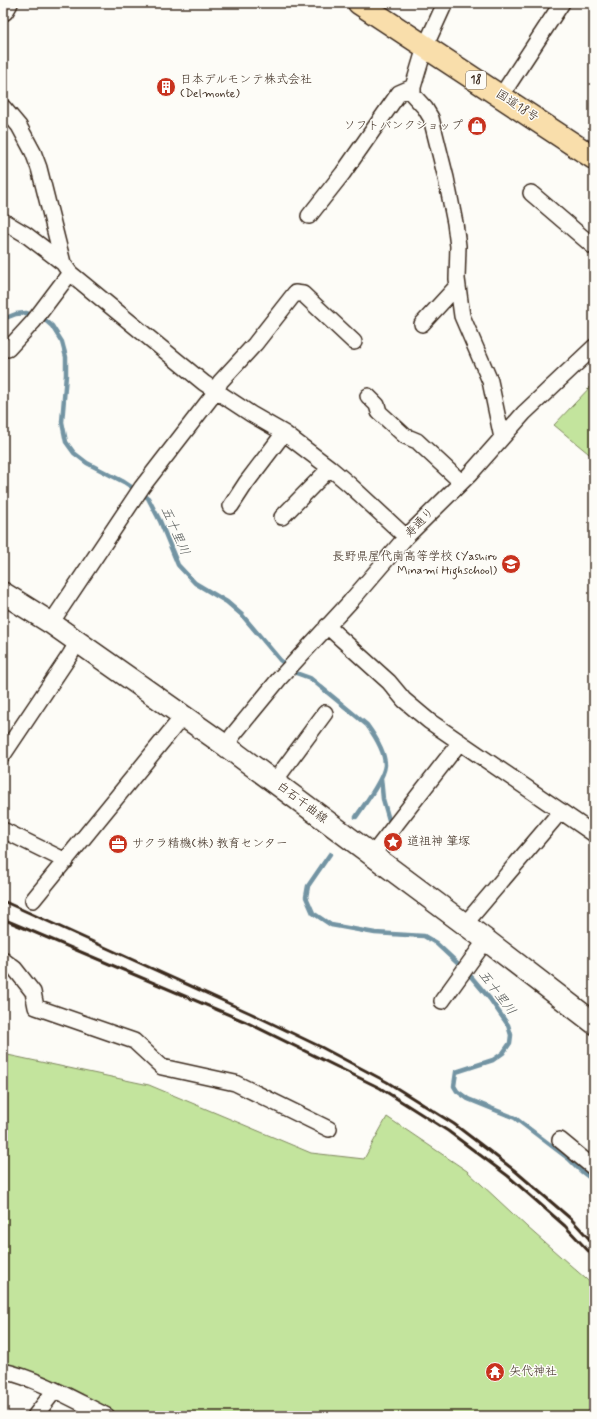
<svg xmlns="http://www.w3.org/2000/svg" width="597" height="1419" font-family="Mynerve,'Klee One',sans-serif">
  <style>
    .green { fill: #c3e49d; stroke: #7f875e }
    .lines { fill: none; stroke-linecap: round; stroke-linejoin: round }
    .stream { stroke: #7394a3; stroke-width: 4.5 }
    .minor-casing { stroke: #3b2a1e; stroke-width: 18 }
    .secondary-casing { stroke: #3b2a1e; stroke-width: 24 }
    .trunk-casing { stroke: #3b2a1e; stroke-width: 25 }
    .minor { stroke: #fdfcf7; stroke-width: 15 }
    .secondary { stroke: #fdfcf7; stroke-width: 21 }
    .trunk { stroke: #f9deab; stroke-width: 22 }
    .rail { stroke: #3b2a1e; stroke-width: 3 }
    .labels { text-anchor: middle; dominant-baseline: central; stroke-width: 3; stroke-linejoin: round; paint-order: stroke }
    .shield { fill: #fdfcf7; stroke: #75695f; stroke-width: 1 }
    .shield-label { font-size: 11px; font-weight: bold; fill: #3b2a1e }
    .poi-label { font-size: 12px; fill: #3b2a1e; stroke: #fdfcf7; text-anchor: start }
    .street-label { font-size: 12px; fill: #3b2a1e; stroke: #fdfcf7 }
    .water-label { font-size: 13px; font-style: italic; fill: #525655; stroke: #fdfcf7 }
  </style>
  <rect width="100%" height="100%" fill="#fdfcf7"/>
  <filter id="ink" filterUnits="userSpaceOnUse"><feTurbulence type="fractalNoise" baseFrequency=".025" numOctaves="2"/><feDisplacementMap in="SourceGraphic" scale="8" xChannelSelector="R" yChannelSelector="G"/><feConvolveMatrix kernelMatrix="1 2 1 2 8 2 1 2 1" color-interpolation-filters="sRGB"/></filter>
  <g filter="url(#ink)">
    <path class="green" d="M594,383V458L554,425Z
      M3,1054L149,1085L311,1153L364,1159L387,1117L467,1171L527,1227L594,1286V1416H116L54,1383L18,1367L3,1365Z"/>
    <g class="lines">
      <path class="stream" d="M3,319L16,314L26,313L44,319L52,326L62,342L66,357V375L62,422L66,442L74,453L87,463L124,482L148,498L160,521L178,565L195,583L227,602L242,615L280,660L296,673L310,678L367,725C375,736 385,751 385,765C384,779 364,805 356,817
        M381,778L383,799L389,820
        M396,833L398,848
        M330,854L308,886L306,897L313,913L331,925L375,933L424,936L436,943L468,973L490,999L508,1025L511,1035L510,1043L503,1053L493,1060L456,1072L454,1086L457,1091L468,1099L515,1118L569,1159L581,1171L594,1181"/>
      <defs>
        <path id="minor" d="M445,3L425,47L413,87V95L425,108L431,118L446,178L455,223L458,246L457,279L462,316L490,381L502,438
          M501,96L562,3
          M3,107L19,126L33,152L39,168L63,263L70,273L204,383L251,414L284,433L330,468L350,485L406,537
          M531,193L594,247
          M309,216L343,173L399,93L413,87
          M3,221L25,234L63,263
          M422,324L457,286
          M8,349L33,322L70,273
          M368,396L377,405L379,412L405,436L417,441L461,482
          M231,506L246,483L284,433
          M282,517L330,468
          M51,623L142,487L217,390L220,382L255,344L295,293L303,294L354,342
          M327,626L389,682L404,700L429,721L594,834
          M226,746L233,735L279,679L350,602L406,537L470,474L524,413L594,347
          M3,755L70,655L78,641
          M274,782L325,713
          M3,830L66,861
          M372,855L460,742
          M33,900L183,716
          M465,924L561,811
          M3,960L15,969L33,992L36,1007L134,1041L162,1067L235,1083L329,1129
          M442,1001L486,940
          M560,1140L594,1168
          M3,1371C39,1379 74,1400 107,1416
          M35,1416L55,1390"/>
        <path id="secondary" d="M3,10L7,3
          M3,593L51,623L226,746L486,940L594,1023"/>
        <path id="trunk" d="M359,3L594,158"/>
      </defs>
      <use href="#minor" class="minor-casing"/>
      <use href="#secondary" class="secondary-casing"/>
      <use href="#trunk" class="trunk-casing"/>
      <use href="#minor" class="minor"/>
      <use href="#secondary" class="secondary"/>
      <use href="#trunk" class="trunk"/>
      <path class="rail" d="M3,901L250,1013L321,1047L387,1082L454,1124L514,1170L571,1219L594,1244
        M3,919L246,1022L380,1088L448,1131L508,1176L565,1226L594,1257"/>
    </g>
  </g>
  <defs>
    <symbol id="building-disc" viewBox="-11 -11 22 22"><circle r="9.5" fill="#c8321e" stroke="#fdfcf7"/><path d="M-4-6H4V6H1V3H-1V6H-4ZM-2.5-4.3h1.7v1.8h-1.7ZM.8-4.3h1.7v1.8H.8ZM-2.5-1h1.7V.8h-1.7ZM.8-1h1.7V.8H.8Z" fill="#fff"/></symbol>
    <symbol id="shop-disc" viewBox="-11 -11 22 22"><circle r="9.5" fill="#c8321e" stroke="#fdfcf7"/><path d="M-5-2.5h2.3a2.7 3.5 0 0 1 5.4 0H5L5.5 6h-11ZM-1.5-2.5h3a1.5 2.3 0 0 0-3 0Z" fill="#fff"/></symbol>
    <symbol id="school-disc" viewBox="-11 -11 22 22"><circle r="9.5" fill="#c8321e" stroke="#fdfcf7"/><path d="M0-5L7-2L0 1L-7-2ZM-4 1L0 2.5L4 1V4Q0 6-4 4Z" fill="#fff"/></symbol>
    <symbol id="sight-disc" viewBox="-11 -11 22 22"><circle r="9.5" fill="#c8321e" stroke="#fdfcf7"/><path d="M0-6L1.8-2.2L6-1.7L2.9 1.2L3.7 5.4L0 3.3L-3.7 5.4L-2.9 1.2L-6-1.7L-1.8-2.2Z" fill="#fff"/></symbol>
    <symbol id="office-disc" viewBox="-11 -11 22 22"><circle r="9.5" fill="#c8321e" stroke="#fdfcf7"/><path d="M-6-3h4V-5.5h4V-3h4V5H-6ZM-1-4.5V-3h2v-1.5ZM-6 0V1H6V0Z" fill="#fff"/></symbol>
    <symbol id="temple-disc" viewBox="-11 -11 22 22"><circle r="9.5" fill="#c8321e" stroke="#fdfcf7"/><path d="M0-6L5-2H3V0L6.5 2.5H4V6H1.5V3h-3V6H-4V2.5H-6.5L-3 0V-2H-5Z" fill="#fff"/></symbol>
  </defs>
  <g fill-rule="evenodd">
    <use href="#building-disc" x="155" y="76" width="22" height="22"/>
    <use href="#shop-disc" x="466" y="115" width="22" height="22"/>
    <use href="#school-disc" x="500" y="553" width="22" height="22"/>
    <use href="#sight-disc" x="382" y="831" width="22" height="22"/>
    <use href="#office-disc" x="107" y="833" width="22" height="22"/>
    <use href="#temple-disc" x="484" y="1361" width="22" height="22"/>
  </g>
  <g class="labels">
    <rect class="shield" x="466" y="71" width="20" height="18" rx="3"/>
    <g class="shield-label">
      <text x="476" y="80">18</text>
    </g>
    <g class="poi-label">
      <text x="180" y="80">日本デルモンテ株式会社<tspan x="180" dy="14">(Delmonte)</tspan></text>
      <text x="463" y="126" text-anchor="end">ソフトバンクショップ</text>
      <text x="497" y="557" text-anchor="end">長野県屋代南高等学校 (Yashiro<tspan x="497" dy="14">Minami Highschool)</tspan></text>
      <text x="407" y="842">道祖神 筆塚</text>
      <text x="132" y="844">サクラ精機(株) 教育センター</text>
      <text x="509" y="1372">矢代神社</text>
    </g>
    <g class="street-label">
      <text transform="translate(517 106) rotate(33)">国道18号</text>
      <text transform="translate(420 523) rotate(-46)">寿通り</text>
      <text transform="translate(302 803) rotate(37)">白石千曲線</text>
    </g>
    <g class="water-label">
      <text transform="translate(175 531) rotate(66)">五十里川</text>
      <text transform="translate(497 993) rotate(53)">五十里川</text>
    </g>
  </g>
  <rect width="597" height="1419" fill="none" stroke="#fdfcf7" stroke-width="16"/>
  <rect x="8" y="8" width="581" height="1403" fill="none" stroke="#3b2a1e" stroke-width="1.5" filter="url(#ink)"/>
</svg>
